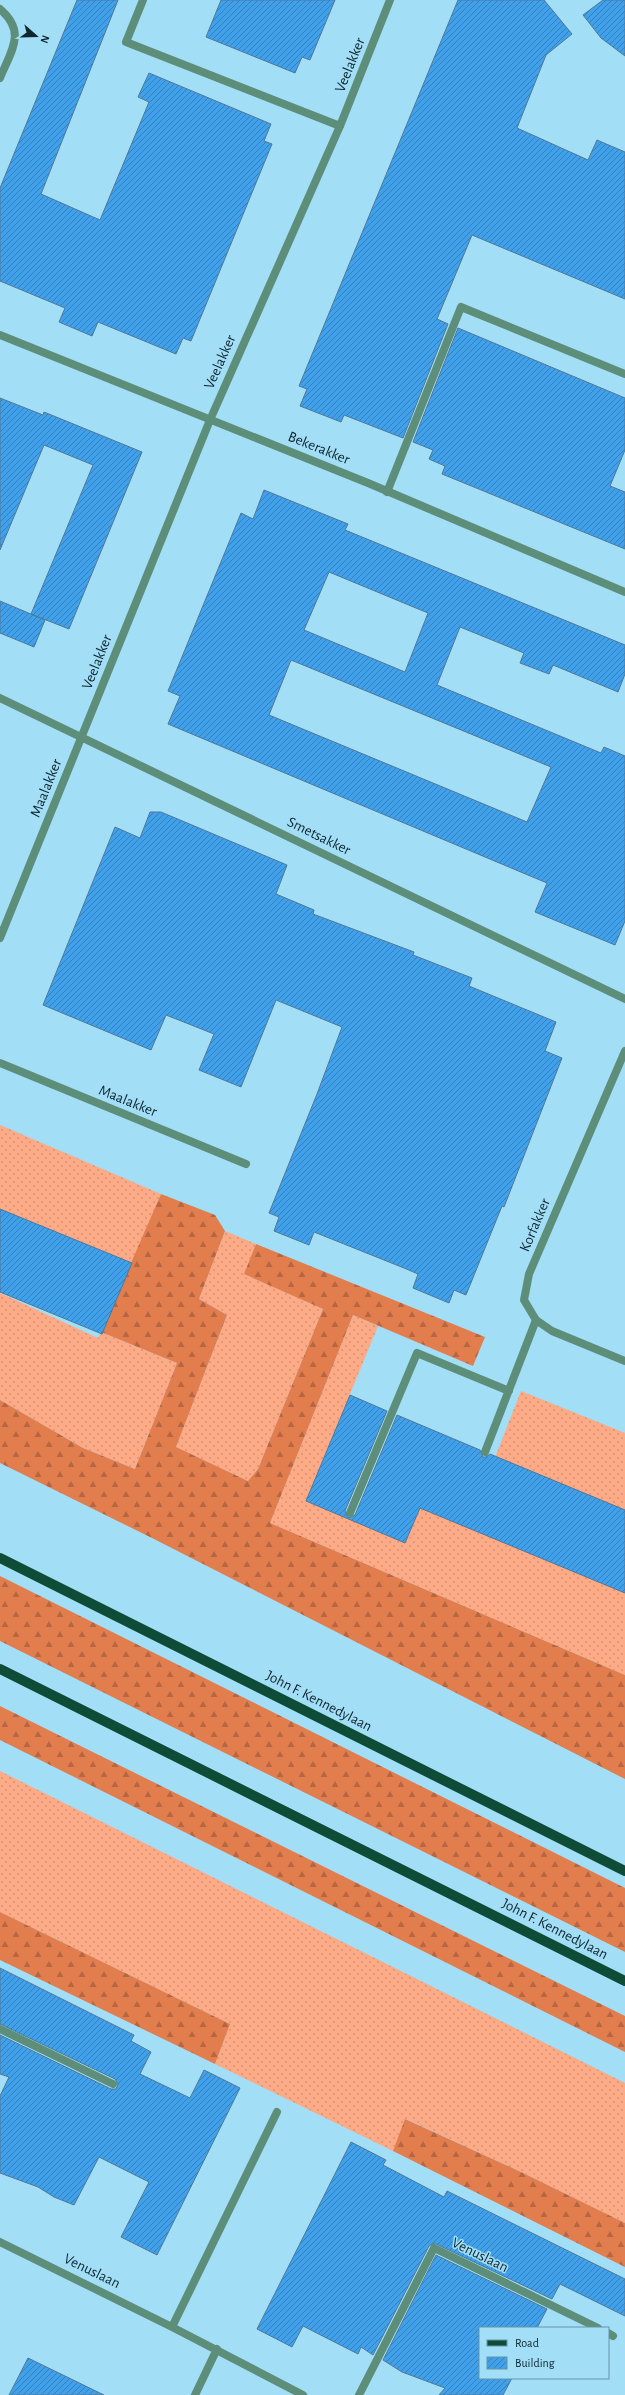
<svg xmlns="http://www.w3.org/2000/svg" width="625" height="2395" font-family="'Alegreya Sans',sans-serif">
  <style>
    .grass { fill: url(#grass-dots) }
    .forest { fill: url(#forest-firs) }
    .building { fill: url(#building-hatch); stroke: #507899; fill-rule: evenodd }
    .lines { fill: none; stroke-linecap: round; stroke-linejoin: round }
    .service { stroke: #5d8e79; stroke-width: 8 }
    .minor { stroke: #5d8e79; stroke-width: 8 }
    .primary { stroke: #0e4c37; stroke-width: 10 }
    .labels { text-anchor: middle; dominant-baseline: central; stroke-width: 3; stroke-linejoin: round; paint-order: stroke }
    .street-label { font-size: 15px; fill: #0d262f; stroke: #a3def7 }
  </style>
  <defs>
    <pattern id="grass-dots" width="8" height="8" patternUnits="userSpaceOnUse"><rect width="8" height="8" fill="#fdaa86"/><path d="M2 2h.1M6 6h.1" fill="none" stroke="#d89274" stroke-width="1.8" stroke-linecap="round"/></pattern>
    <pattern id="forest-firs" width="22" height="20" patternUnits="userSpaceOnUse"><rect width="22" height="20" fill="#e27d4e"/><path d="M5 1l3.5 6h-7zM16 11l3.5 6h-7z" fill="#b66641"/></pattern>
    <pattern id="building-hatch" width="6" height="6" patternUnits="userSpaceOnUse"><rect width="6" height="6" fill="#40a0e9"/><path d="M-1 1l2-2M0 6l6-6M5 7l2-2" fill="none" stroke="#3482bd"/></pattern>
  </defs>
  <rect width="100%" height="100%" fill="#a3def7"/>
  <path class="grass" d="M0,1125L161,1194L132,1263L0,1209Z
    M225,1231L256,1244L245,1274L323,1309L258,1469L248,1481L176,1447L227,1315L199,1299Z
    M0,1293L98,1338L101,1332L177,1363L135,1469L83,1448L0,1400Z
    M353,1315L378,1326L306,1501L405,1543L420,1508L625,1593V1675L270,1523Z
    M521,1391L625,1433V1511L494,1460Z
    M0,1771L625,2083V2223L521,2172L406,2119L393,2151L215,2064L230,2024L0,1912Z"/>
  <path class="forest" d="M161,1194L215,1215L225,1231L199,1299L227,1315L176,1447L248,1481L258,1469L323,1309L244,1274L256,1244L485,1337L473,1366L353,1315L270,1523L625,1675V1779L154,1539L0,1463V1400L83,1448L135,1469L177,1363L101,1332Z
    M0,1576L625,1888V1952L0,1641Z
    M0,1706L625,2016V2052L0,1740Z
    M0,1912L230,2024L215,2064L0,1960Z
    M405,2119L521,2172L625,2223V2267L393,2151Z"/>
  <path class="building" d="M77,0H118L41,194L100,220L149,102L138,97L149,73L271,124L264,141L272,144L191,341L183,338L176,354L98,322L92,336L59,322L65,308L0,281V188Z
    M221,0H335L310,60L302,57L295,73L206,37Z
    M458,0H544L572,34L546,55L517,128L588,160L597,140L625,152V299L472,235L437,319L448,324L403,438L344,415L341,422L300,406L307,389L299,386Z
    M603,0H625V56L601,38L583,15Z
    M458,328L625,398V450L610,486L625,492V549L442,474L445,466L429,459L433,450L413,442Z
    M0,398L43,415L44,412L142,452L69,629L31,614L93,465L44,445L0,550Z
    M264,490L348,524L345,530L625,645V674L618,692L553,665L549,674L520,663L524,653L460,627L437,685L601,753L604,747L625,756V921L615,945L535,912L547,883L168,724L180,696L168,691L241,513L253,519ZM329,572L428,613L405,672L304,630ZM291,660L551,767L527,822L269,715Z
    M0,601L45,620L34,647L0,633Z
    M150,812H161L287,865L276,894L314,910L313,914L414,952L413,955L472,978L469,986L556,1022L545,1051L562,1058L504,1207L502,1206L466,1295L454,1290L449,1303L413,1288L418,1274L404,1268L314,1232L309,1245L274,1231L279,1217L269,1213L317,1094L342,1027L276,1000L241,1087L199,1070L214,1034L166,1015L151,1050L43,1005L115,827L140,838Z
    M0,1209L132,1263L102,1334L0,1292Z
    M350,1395L387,1411L345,1511L348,1518L355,1515L397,1415L480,1450L483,1457H486L490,1454L625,1510V1593L420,1508L405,1543L306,1501Z
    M0,1968L134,2035L131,2041L151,2052L140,2074L190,2098L204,2070L240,2088L157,2255L121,2237L149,2182L99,2157L74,2205L54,2197L38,2187L0,2173V2096L9,2077L0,2074V2035L111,2089H116L118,2084L115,2079L0,2024Z
    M351,2142L386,2160L383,2165L444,2197L447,2191L625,2279V2316L560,2284L552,2299L434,2243L429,2246L373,2355L361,2347L358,2354L303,2326L292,2347L257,2329Z
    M436,2255L547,2309L537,2328H480V2378H512L503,2395H439L445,2388L402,2372L383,2360Z
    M28,2358L104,2395H9Z"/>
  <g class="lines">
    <path class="service" d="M143,0L126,42L340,126
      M387,492L461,307L625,374
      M485,1452L536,1320
      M350,1513L417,1353L509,1391
      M0,2029L113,2084
      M608,2333L613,2336
      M359,2395L434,2248L598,2328"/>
    <path class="minor" d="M0,9C27,32 11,51 0,78
      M0,335L368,483L625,592
      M0,698L625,999
      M0,938L210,420L340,126L390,0
      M625,1051L529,1274L524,1300L536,1320L552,1331L625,1361
      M0,1063L246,1164
      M0,2242L172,2327L303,2395
      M172,2327L277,2112
      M195,2395L217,2349"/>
    <path class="primary" d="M0,1558L625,1871
      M0,1669L625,1981"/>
  </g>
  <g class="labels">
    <g class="street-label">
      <text transform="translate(350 65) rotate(-68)">Veelakker</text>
      <text transform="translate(220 362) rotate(-66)">Veelakker</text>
      <text transform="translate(319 448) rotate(22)">Bekerakker</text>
      <text transform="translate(97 662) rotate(-68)">Veelakker</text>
      <text transform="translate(46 788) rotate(-68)">Maalakker</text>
      <text transform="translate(319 836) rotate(26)">Smetsakker</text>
      <text transform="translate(128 1101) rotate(22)">Maalakker</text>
      <text transform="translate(535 1225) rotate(-67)">Korfakker</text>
      <text transform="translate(319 1701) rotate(27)">John F. Kennedylaan</text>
      <text transform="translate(555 1929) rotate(27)">John F. Kennedylaan</text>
      <text transform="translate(480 2255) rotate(26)">Venuslaan</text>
      <text transform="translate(92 2271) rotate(26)">Venuslaan</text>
    </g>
  </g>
  <rect x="479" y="2327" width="130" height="52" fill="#a3def7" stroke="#6794a7"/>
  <rect x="487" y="2340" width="20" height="6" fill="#0e4c37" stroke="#6794a7"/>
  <text x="515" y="2347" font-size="12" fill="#0d262f">Road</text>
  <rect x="487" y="2357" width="20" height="12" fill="url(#building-hatch)" stroke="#6794a7"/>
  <text x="515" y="2367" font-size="12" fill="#0d262f">Building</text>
  <g transform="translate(36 36) rotate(110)" stroke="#a3def7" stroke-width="3" paint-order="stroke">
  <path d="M0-3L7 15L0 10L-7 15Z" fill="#0d262f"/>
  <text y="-6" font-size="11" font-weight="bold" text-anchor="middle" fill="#0d262f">N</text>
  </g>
</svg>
